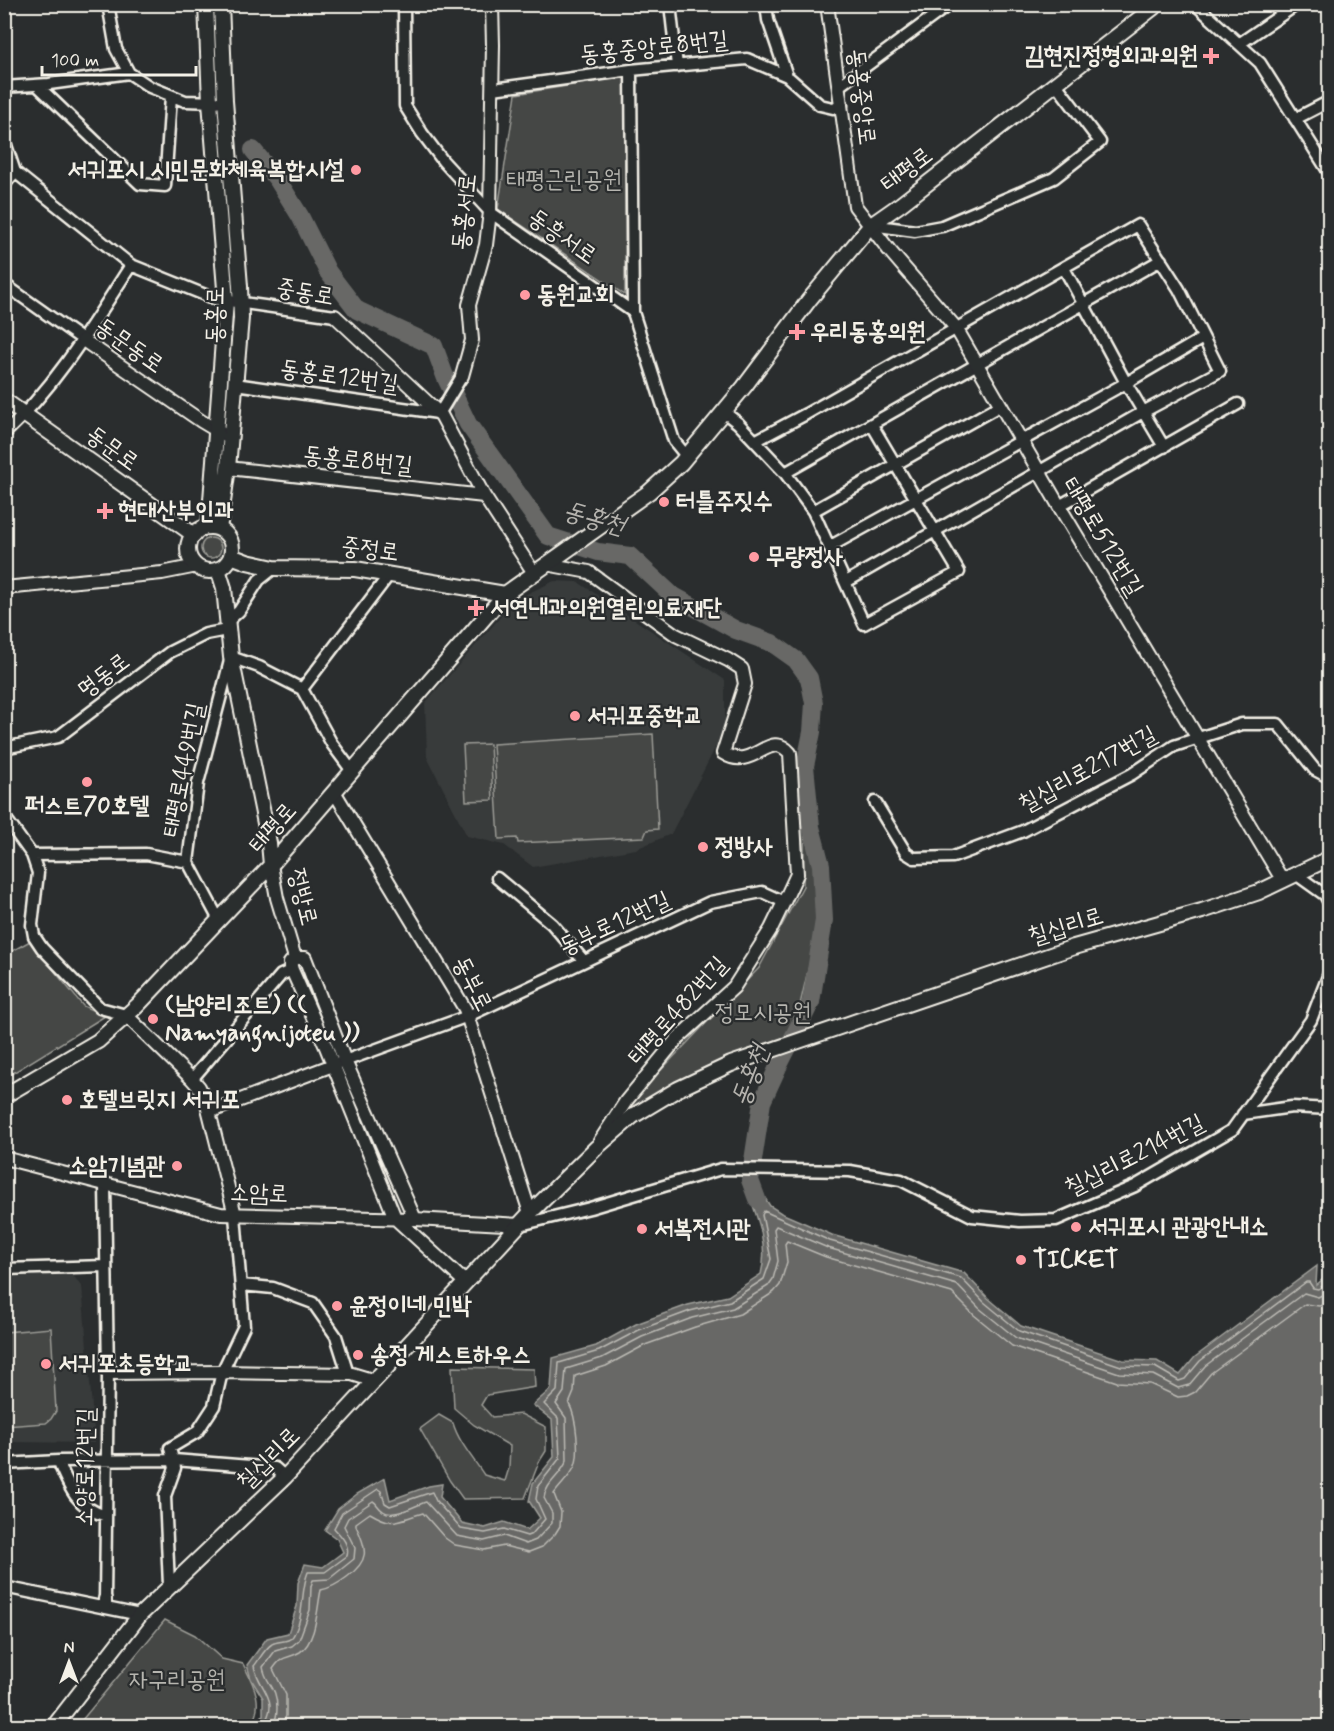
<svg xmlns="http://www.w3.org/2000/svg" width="1334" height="1731" font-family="Mynerve,'Poor Story',sans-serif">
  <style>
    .built { fill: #373a3a }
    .green { fill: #444645; stroke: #9c9c96; stroke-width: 1.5 }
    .water { fill: #676866; stroke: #9f9f9a; stroke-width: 1.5 }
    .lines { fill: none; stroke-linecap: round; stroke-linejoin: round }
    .shore { stroke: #bcbab4; stroke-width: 1.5 }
    .river { stroke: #676866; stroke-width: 18 }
    .minor-casing { stroke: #f4f1e8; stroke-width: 15 }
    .tertiary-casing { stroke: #f4f1e8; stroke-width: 16 }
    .secondary-casing { stroke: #f4f1e8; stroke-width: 18 }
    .minor { stroke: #2a2d2e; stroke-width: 10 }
    .tertiary { stroke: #2a2d2e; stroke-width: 12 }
    .secondary { stroke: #2a2d2e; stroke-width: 14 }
    .poi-dot { fill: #ff9aa2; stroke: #2a2d2e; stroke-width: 2 }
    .labels { text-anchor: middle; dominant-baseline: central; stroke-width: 4.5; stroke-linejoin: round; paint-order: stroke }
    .street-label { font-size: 24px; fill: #f4f1e8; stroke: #2a2d2e }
    .poi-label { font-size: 24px; font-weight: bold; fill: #f4f1e8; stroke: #2a2d2e; text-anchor: start }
    .park-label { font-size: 24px; fill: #b6b5af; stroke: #2a2d2e }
    .water-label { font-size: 26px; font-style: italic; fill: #b5b3ae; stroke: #2a2d2e }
  </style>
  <rect width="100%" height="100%" fill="#2a2d2e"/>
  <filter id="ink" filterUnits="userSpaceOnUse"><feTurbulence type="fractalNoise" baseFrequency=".0167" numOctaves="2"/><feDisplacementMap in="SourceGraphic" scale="12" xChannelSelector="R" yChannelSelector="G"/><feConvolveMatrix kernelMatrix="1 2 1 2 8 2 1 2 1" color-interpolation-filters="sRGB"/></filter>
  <g filter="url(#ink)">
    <path class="built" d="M554,581L578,582L725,680V729L671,834L636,849L533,867L504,845L467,836L427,757L425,703L516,599Z
      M69,1271L82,1286L95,1443L5,1442L4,1273Z"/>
    <path class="green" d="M625,77V295L498,209L516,94Z
      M201 548a10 10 0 1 1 20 0a10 10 0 1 1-20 0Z
      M653,734L658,829L647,830L644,837L518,843L517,838L499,839L493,744Z
      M490,744L493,800L466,801L463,745Z
      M806,778L821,914L792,1039L617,1116L759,968L803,886Z
      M30,941L83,1006L105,1016L5,1078L4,988C10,973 5,970 5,955Z
      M51,1328L56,1411L51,1419L46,1423L5,1426V1332Z
      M452,1367L534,1369L535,1387L487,1395L481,1405L492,1417L521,1414L546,1427V1451L539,1462L525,1498L463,1499L450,1481L420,1429L439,1415L453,1423C458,1441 473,1458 484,1475L505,1481L509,1468L510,1446L474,1425L454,1408Z
      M165,1620L195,1635L222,1659L243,1664C254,1685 265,1705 250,1726H77Z"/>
    <path class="water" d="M751,1176L770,1206L781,1213L832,1235L964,1273L988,1298L1021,1326L1123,1360L1157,1361L1180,1375L1195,1357L1317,1266L1316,1285L1329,1274V1726H254L263,1715V1698L251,1679L247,1665L267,1638L288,1633L297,1606L298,1583L305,1564L323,1567L343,1552L337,1539L325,1530L338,1509L357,1494L385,1478L390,1500L429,1486L442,1484L440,1497L462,1523L485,1528L504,1522L527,1530L540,1518L529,1501L533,1483L554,1457L552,1420L533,1405L551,1389L553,1358L596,1346L636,1324L688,1305L728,1296L761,1274C770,1242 754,1209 743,1179Z"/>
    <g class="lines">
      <path class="shore" d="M262,1726C282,1700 259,1690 254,1666C259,1660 265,1648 272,1644C278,1640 289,1643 293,1636C305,1617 300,1592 308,1572H325L347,1556C350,1544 341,1536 334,1528L342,1513L378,1489L381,1491L385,1503L390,1506L432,1492L436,1501L461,1529L485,1533L504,1529L527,1536L532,1534L545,1519L536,1499L538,1486L560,1458L558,1418L544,1404L557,1391L559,1363L599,1351L639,1330L690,1311L730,1301L764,1279L771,1259L762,1215L764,1211L830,1241L961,1278L984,1302L1019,1331L1121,1366L1155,1367L1179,1381L1185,1379L1200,1361L1306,1282H1309L1313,1288L1318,1289L1330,1281
        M271,1726C276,1720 277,1716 277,1708C277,1685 266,1685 263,1667L275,1651L292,1646L299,1640L310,1610L311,1586L313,1580L329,1579L354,1559L355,1548L344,1526L348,1518L373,1501C377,1503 378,1508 383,1511C394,1519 415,1505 426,1502L457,1536L484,1541L504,1536L526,1544L536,1540L552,1523V1513L544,1498C546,1482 562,1475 567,1460L566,1418L556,1404L564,1392L566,1369L602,1358L642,1337L692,1318L733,1308L768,1286L773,1279L778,1261L774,1229L776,1226L828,1248L957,1285L979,1308L1016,1338L1119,1373L1153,1375L1178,1388L1189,1385L1205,1366L1304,1293L1318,1297L1330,1291
        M282,1726L286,1716V1695L273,1669C284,1653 287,1660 300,1652C317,1641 317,1607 321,1590C331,1588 338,1584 347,1577C369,1561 368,1550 356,1526V1523L370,1513C395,1528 397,1520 423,1513L445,1538L455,1545L484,1550L504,1546L529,1552L542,1547L555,1534L560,1526L561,1512L554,1494C560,1485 569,1478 574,1468C581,1455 576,1416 569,1404L574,1392L575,1376L606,1366L645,1345L695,1327L740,1314L774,1292L780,1285L787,1262L785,1244L787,1241L826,1257L952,1293L974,1315L1012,1346L1117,1382L1150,1384L1178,1397L1187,1396L1195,1392L1211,1373L1305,1304L1319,1306L1330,1303"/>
      <path class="river" d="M253,150L277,179L300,216L328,272L357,310L434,346L445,376L468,424L548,536L598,552L630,556L672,595L736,630L772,643L796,660L809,678L814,703L812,732L805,766L811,827L821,865L824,920L811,1002L778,1067L762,1102L750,1180L757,1199"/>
      <defs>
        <path id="minor" d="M108,4L116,49L129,73L150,87L185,101L216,102
          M404,4L405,106L422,133L443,161L490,212L633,312
          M670,4L677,66
          M766,4L768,20L787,76
          M1195,4L1260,63L1330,174
          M1239,44L1296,5L1302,4
          M631,70L633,312L674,441L687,457
          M37,85L140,184L165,186L171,96
          M839,86L950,4
          M4,87L49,84L129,73
          M493,89L631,70L747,59L787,76L820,105L833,108L842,105
          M1295,119L1330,101
          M4,139L15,172L131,265L215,299L335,316
          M4,185L15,172
          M871,225L915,231L942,226L1054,178L1100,142L1056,84
          M1064,268L1126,383L1164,447
          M4,284L83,340
          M235,384L438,413
          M724,412L738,423L785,473L813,511L864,624L959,572L872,425
          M439,414L462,376
          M4,434C56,386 93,324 131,265
          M755,441L806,414L1138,225L1179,289L1220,371L1143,412L846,582
          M785,473L1161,260
          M1059,506L1238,404
          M813,511L1001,405
          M829,547L1126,383L1203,338
          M227,622L239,611L259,580L274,568
          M302,689L389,575
          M4,748L58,737L170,652L206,634L227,630
          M875,802L906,853L914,858L953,857L1023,831L1132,774L1174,746L1242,724H1278L1315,770L1330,778
          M4,816L32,855L38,873L32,925L34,936L42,948L100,1008L126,1015
          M32,855L146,854L188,862
          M1297,875L1325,895L1330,904
          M497,878L552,924L584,961
          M219,920L188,862L198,783L231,657L259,667L302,689L332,744L352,771
          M339,1063L468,1016L710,902L762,892L784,902
          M192,1079L281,975L292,970
          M1243,1114L1292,1107L1330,1109
          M520,1225L590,1208L721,1169L850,1171L901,1180L972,1216L1020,1221L1056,1220L1135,1186L1232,1130L1311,1020L1330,971
          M4,1269L106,1266
          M241,1285L273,1288L313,1303L336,1336L348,1374
          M58,1461C69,1487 77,1508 106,1516
          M4,1464L58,1461L174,1460L275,1468L285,1477
          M169,1585L165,1496L175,1468L170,1448L197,1432L214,1406L222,1372L244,1326L235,1215
          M4,1587L140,1615
          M105,1599L108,1373L105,1184"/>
        <path id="tertiary" d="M827,4L855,206L889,250L956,328L1059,506L1283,881
          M335,316L441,415L484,496L534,573
          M83,340L201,421L231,439
          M462,376L472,340L469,305L486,245L490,212L493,45L492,4
          M228,468L484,496
          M546,564L589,572L676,635L728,660L742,669L745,684L723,753C754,773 769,728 790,753L797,874L784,902L771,929L734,987L677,1039L626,1101L600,1141
          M4,588L162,573L197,566
          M335,793L465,1009L530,1213
          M271,865L277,898L295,958
          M295,958L290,963L292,970L326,1047L395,1218L466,1283
          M295,958H305L345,1061L415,1219
          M126,1015L192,1079L199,1087L207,1104L235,1215
          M209,1112L333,1065
          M4,1158L221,1214L415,1219L520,1225
          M108,1373L222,1372L352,1374L375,1381
          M105,1607V1599"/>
        <path id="secondary" d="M206,4L210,102L226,301L209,527
          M4,400L194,535
          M188 549a22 22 0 1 1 44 0a22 22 0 1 1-44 0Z
          M219,529L228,468L241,318L240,286L225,101L221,4
          M231,556L247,562L274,568L355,569L505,594
          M218,569L224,588L231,657L269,843L271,865
          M4,1096L98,1041L137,1006L271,865L505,594L649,492L681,463L744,387L809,300L871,225L901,204L1158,4
          M54,1726L140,1615L285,1477L530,1213L597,1147L633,1116L678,1089L731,1064L1074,947L1202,911L1259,892L1330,858"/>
      </defs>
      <use href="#minor" class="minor-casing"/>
      <use href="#tertiary" class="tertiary-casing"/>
      <use href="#secondary" class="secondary-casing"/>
      <use href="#minor" class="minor"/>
      <use href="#tertiary" class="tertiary"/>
      <use href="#secondary" class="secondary"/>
    </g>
  </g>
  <g class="poi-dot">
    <path d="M1208 47h6v6h6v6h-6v6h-6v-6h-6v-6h6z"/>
    <circle cx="356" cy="170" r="6"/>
    <circle cx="525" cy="295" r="6"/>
    <path d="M794 323h6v6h6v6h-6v6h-6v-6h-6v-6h6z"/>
    <circle cx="664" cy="502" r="6"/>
    <path d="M102 502h6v6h6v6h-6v6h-6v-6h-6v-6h6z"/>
    <circle cx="754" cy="557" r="6"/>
    <path d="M473 599h6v6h6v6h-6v6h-6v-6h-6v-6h6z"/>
    <circle cx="575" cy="716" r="6"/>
    <circle cx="87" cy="782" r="6"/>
    <circle cx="703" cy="847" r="6"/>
    <circle cx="153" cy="1019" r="6"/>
    <circle cx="67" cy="1100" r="6"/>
    <circle cx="177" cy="1166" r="6"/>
    <circle cx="1076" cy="1227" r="6"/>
    <circle cx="642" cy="1229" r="6"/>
    <circle cx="1021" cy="1260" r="6"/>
    <circle cx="337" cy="1306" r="6"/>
    <circle cx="358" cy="1355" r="6"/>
    <circle cx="46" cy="1364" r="6"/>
  </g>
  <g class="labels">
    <g class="street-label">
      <text transform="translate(654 48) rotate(-6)">동홍중앙로8번길</text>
      <text transform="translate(861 97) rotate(83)">동홍중앙로</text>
      <text transform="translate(907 170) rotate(-37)">태평로</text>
      <text transform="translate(465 212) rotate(-84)">동홍서로</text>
      <text transform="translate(562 237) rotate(35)">동흥서로</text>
      <text transform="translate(305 293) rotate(10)">중동로</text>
      <text transform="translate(216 315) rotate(-89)">동홍로</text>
      <text transform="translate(129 346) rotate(35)">동문동로</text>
      <text transform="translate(339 377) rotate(8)">동홍로12번길</text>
      <text transform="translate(112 449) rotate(36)">동문로</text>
      <text transform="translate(358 461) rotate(6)">동홍로8번길</text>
      <text transform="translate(1102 537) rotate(59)">태평로512번길</text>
      <text transform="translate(370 550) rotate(7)">중정로</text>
      <text transform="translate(104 676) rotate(-37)">명동로</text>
      <text transform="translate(184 770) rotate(-79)">태평로449번길</text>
      <text transform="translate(1088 770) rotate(-29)">칠십리로217번길</text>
      <text transform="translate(273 828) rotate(-48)">태평로</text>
      <text transform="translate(302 897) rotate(76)">정방로</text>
      <text transform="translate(615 924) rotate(-25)">동부로12번길</text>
      <text transform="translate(1066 927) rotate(-17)">칠십리로</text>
      <text transform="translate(472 984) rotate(63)">동부로</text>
      <text transform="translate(678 1011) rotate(-48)">태평로482번길</text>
      <text transform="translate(1135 1156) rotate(-27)">칠십리로214번길</text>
      <text transform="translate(259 1194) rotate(2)">소암로</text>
      <text transform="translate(269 1459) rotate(-45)">칠십리로</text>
      <text transform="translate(86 1467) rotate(-89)">소양로12번길</text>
    </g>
    <g class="poi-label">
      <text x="1198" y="56" text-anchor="end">김현진정형외과의원</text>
      <text x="344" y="170" text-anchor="end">서귀포시 시민문화체육복합시설</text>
      <text x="537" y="295">동원교회</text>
      <text x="810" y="332">우리동홍의원</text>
      <text x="676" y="502">터틀주짓수</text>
      <text x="118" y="511">현대산부인과</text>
      <text x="766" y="557">무량정사</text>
      <text x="490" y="608">서연내과의원열린의료재단</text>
      <text x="587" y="716">서귀포중학교</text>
      <text x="87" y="806" text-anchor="middle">퍼스트70호텔</text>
      <text x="715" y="847">정방사</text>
      <text x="165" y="1005">(남양리조트) ((<tspan x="165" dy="28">Namyangnijoteu ))</tspan></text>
      <text x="79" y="1100">호텔브릿지 서귀포</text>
      <text x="165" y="1166" text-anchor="end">소암기념관</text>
      <text x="1088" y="1227">서귀포시 관광안내소</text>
      <text x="654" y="1229">서복전시관</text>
      <text x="1033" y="1260">TICKET</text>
      <text x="349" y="1306">윤정이네 민박</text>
      <text x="370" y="1355">송정 게스트하우스</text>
      <text x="58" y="1364">서귀포초등학교</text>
    </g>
    <g class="park-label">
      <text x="564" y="180">태평근린공원</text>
      <text x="763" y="1013">정모시공원</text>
      <text x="177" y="1680">자구리공원</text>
    </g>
    <g class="water-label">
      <text transform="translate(594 519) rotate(16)">동홍천</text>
      <text transform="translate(751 1076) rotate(-69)">동홍천</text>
    </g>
  </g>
  <rect width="1334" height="1731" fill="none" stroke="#2a2d2e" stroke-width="24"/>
  <rect x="12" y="12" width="1310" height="1707" fill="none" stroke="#f4f1e8" stroke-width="2" filter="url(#ink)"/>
  <g transform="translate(69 1662)" stroke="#2a2d2e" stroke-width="4.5" paint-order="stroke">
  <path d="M0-4.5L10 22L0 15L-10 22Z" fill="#f4f1e8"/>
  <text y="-9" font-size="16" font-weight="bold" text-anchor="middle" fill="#f4f1e8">N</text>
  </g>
  <path d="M42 66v9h154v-9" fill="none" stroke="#f4f1e8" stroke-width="3"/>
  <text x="51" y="66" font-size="18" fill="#f4f1e8" stroke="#2a2d2e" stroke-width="4.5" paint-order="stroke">100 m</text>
</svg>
